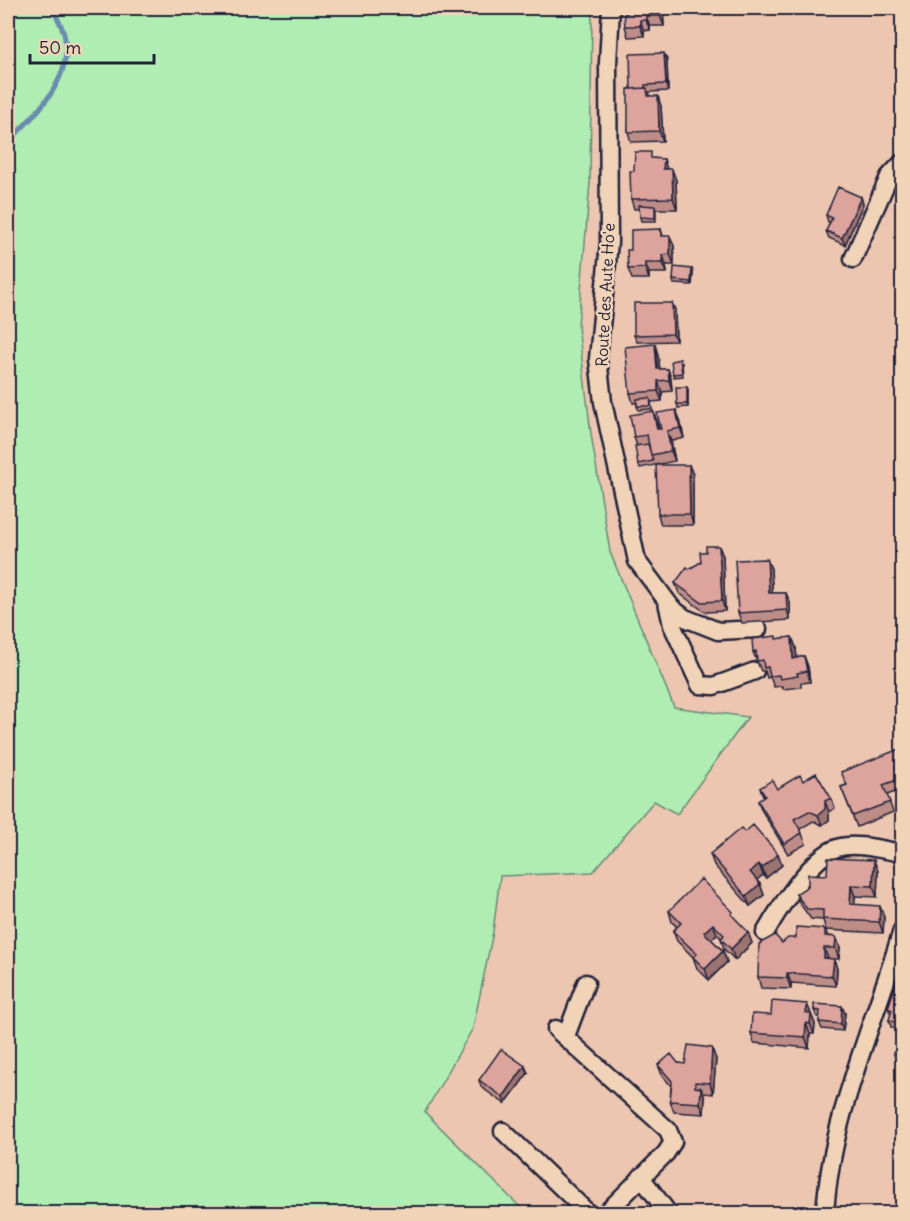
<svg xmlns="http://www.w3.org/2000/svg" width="910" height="1221" font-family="Delius,sans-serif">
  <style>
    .green { fill: #afedb3; stroke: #688877; stroke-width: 1.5 }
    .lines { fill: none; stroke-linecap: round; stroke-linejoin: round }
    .stream { stroke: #6b8dae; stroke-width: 5 }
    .street-casing { stroke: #22223b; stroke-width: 21 }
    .street { stroke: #f1d4b8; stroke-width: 16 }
    .wall { fill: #be8d88; stroke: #22223b; stroke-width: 1.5 }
    .shaded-wall { fill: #9b736f; stroke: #22223b; stroke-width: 1.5 }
    .building { fill: #dda49e; stroke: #22223b; stroke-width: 1.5 }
    .labels { text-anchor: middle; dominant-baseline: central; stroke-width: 5; stroke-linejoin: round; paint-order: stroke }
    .street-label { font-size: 16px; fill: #22223b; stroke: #f1d4b8 }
  </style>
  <rect width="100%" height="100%" fill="#ecc6b1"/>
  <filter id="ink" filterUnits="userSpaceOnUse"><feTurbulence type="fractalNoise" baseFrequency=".0167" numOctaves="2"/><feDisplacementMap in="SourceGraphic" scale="12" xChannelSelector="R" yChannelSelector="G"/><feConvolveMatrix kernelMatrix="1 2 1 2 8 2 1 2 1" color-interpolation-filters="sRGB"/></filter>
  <g filter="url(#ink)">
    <path class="green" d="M8,8H592L590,183L578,326L591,434L610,552L674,707L748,717L677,814L654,801L593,872L500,876L493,932L473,1028L425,1112L526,1213H8Z"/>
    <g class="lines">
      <path class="stream" d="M8,142C36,114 75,78 64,34C62,25 56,16 52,8"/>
      <defs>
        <path id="street" d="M611,8L608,63L609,242L598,359L603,402L637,561L672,608L685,618L718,631L758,629
          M853,259L889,177L902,163
          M667,602L672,625L700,685L714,686L755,671
          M765,933C778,910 812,856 837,848C856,842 883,850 902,853
          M556,1029L668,1130L673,1142L666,1153L605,1214
          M566,1036L586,983
          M503,1131L589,1214
          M641,1177L669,1214
          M825,1214C831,1114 875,1024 902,930"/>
      </defs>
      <use href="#street" class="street-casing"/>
      <use href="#street" class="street"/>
    </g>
    <path class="wall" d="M628,8H670H663L664,26H650V30L644,31V36L628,37L625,26Z
      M667,60L668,91L649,92L650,96L661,106L663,141L631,142L628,132L631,89Z
      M654,158L667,169L676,180L677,209H656V221H641L640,217V209H634L631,199L634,171Z
      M861,197L863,204L845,245L829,238L826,231L830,223L828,222L826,215Z
      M661,229L663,236L674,246V265H666L667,273H649V279H632L628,269L631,250Z
      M692,269L693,273L692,285L674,284L673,280Z
      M672,303L675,310L676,341L637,342L634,335Z
      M658,355L660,369H668L671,379L672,391L662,392V401L651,402L652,409L638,410L637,403H633L630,393Z
      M682,363L683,376L674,377L673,374Z
      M688,390V407L678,408L677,404Z
      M676,410L680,420L684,438L671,441L675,461L640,468L638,464L637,446L634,437L653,411L657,421L659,429H661Z
      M689,465L693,475V525H661L658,514Z
      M723,556L725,611L705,612L679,593L675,583L689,569Z
      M767,559L771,569L772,593H786L790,603V620L742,623L738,613Z
      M792,637L796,648L797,658L804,656L808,667L810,682L801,683V687L783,689L782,686L774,687L770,677L767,678L765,671H761L753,652L777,639Z
      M903,750V789L887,795L893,812L857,827L841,787L846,785Z
      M803,781L831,798L835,808L829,812V820L822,825L813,821L800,829L806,844L788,854L762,811L758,801L764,798L760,788L777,789Z
      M745,832L778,854L782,865L766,878L763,875L756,880L760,884L764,895L750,906L714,865L710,854Z
      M878,871L877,897L855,896L854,905L884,917L883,933L826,930L823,920L811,919L800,904L796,894L827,875Z
      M669,911L736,920L752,943L735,960L724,949L721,938L717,934L711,939L723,951L727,962L709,980L697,968L693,957L677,941L673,931L677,927L672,922Z
      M825,929L828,936L836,937L840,947L839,959H834L837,969L836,986L791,983V989L761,988L758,977L782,943Z
      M903,969V1031L891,1027L889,1020L891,1015L888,1008Z
      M807,1004L815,1024L814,1034H810L809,1048L754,1043L751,1033L771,1015Z
      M814,1010L845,1013L843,1031L822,1029L819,1022L820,1017H817Z
      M903,1040V1059L895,1057L894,1054Z
      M716,1059L713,1094L703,1093L705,1098L704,1114L674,1112L670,1101L671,1086L662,1075L658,1065L678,1063L685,1064Z
      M528,1073L505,1104L481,1087L479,1080Z"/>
    <path class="shaded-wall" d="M660,8H663L664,26L660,16Z
      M646,16L650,26V30L646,20Z
      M640,20L644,31V36L640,26Z
      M664,53L667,60L668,91L666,84Z
      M658,96L661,106L663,141L659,131Z
      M664,159L667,169H663Z
      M672,169L676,180L677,209L673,198Z
      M861,197L863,204L845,245L842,238Z
      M670,236L674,246V265L670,254Z
      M663,255L666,265L667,273L663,263Z
      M645,263L649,273V279L645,268Z
      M692,269L693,273L692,285L691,282Z
      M672,303L675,310L676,341L673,334Z
      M655,344L658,355L661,380L657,369Z
      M668,369L671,379L672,391L669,380Z
      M658,381L662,392V401L658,391Z
      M687,387L688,390V407L687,404Z
      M676,410L680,420L684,438L680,428Z
      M653,411L657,421L661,440L657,429Z
      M667,431L671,441L675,461L671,451Z
      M689,465L693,475V525L690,514Z
      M719,546L723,556L725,611L722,601Z
      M767,559L771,569L773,604L769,593Z
      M786,593L790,603V620L787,610Z
      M792,637L796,648L797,669L793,659Z
      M804,656L808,667L810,682L807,671Z
      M825,801L829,812V820L822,825L818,815Z
      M778,854L782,865L766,878L762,868Z
      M874,860L878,871L877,897L873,886Z
      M759,864L763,875L753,883L750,872Z
      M760,884L764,895L750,906L746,896Z
      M851,885L855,896L854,915L850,904Z
      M880,906L884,917L883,933L879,922Z
      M713,924L717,934L708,942L704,932Z
      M748,932L752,943L735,960L731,949Z
      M836,937L840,947L839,959L835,948Z
      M824,948L828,958H824Z
      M723,951L727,962L709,980L705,969Z
      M834,959L837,969L836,986L832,976Z
      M787,973L791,983V989L787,978Z
      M807,1004L815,1024L814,1034L806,1013Z
      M842,1006L845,1013L843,1031L841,1024Z
      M806,1023L810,1034L809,1048L805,1037Z
      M712,1048L716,1059L713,1094L710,1083Z
      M525,1066L528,1073L505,1104L503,1097Z
      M701,1088L705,1098L704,1114L700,1103Z"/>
    <path class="building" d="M628,8H660V16H646V20H640V26H625L624,14L627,13Z
      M664,53L666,84L645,85V88L631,89L630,54Z
      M647,88L648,96H658L659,131L628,132V89Z
      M635,152H651V158L664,159L663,169H672L673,198L631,199L630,171H634Z
      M838,187L861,197L842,238L826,231L832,218L826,215Z
      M639,205L655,206V218L640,217Z
      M661,229V236H670V254L663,255V263H645V268L628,269L627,250H631V230Z
      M674,267L692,269L691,282L673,280Z
      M634,303H672L673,334L634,335Z
      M655,344L657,369H668L669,380L658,381V391L630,393L625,347Z
      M680,359L682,373L673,374L671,361Z
      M676,387H687V404H677Z
      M650,398L651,406H637V399Z
      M676,410L680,428L667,431L671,451L651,455L647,435L634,437L630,415L653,411L657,429H661L657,413Z
      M648,444L653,461L638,464L635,446Z
      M656,465H689L690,514H658Z
      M706,546H719L722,601L701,602L675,583L687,567L689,569L701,562L700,552H706Z
      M767,559L769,593H786L787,610L738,613L735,560Z
      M776,636V639L792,637L793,659L804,656L807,671L797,673L798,676L780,679L779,675L770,676L768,667L764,668L763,660L757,661L756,651L753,652L752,639Z
      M902,748L903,750V778L883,785L890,802L853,816L841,787L847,785L841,772Z
      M816,773L831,798L825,801V809L818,815L809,811L794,819L802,833L784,844L758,801L765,796L760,788L772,780L777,789L800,775L803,781Z
      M753,825L778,854L762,868L759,864L750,872L760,884L746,896L710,854L741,828L745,832Z
      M828,858L874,860L873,886L851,885L850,904L880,906L879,922L823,919V910L807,909L796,894L808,886V874L827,875Z
      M701,879L733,912L731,914L748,932L731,949L721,939L724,935L713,924L704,932L723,951L705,969L693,957L697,954L673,931L681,923L669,911Z
      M796,927L825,929V936L836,937L835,948H824V958L834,959L832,976L787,973V978L758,977L759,944L775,935L782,943L788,938H796Z
      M901,968L903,969V1025L889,1020L892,1010L888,1008Z
      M772,1001L807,1004L806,1013L811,1014L810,1024L806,1023L805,1037L751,1033L752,1014L771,1015Z
      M814,1004L842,1006L841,1024L819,1022L820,1011L814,1010Z
      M897,1038L903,1040V1055L894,1054Z
      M688,1045L712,1048L710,1083L695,1082V1087L701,1088L700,1103L670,1101L672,1081L658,1065L671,1054L678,1063L685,1064Z
      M501,1049L525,1066L503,1097L479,1080Z"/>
  </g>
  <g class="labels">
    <g class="street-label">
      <text transform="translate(605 295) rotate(-87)">Route des Aute Ho'e</text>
    </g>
  </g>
  <rect width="910" height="1221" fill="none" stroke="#f1d4b8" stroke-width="30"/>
  <rect x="15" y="15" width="880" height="1191" fill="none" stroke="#22223b" stroke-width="2" filter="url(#ink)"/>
  <path d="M30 54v9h124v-9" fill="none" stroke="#22223b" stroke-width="3"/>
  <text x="39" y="54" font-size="18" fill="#22223b" stroke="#f1d4b8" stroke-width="4.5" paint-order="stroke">50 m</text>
</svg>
